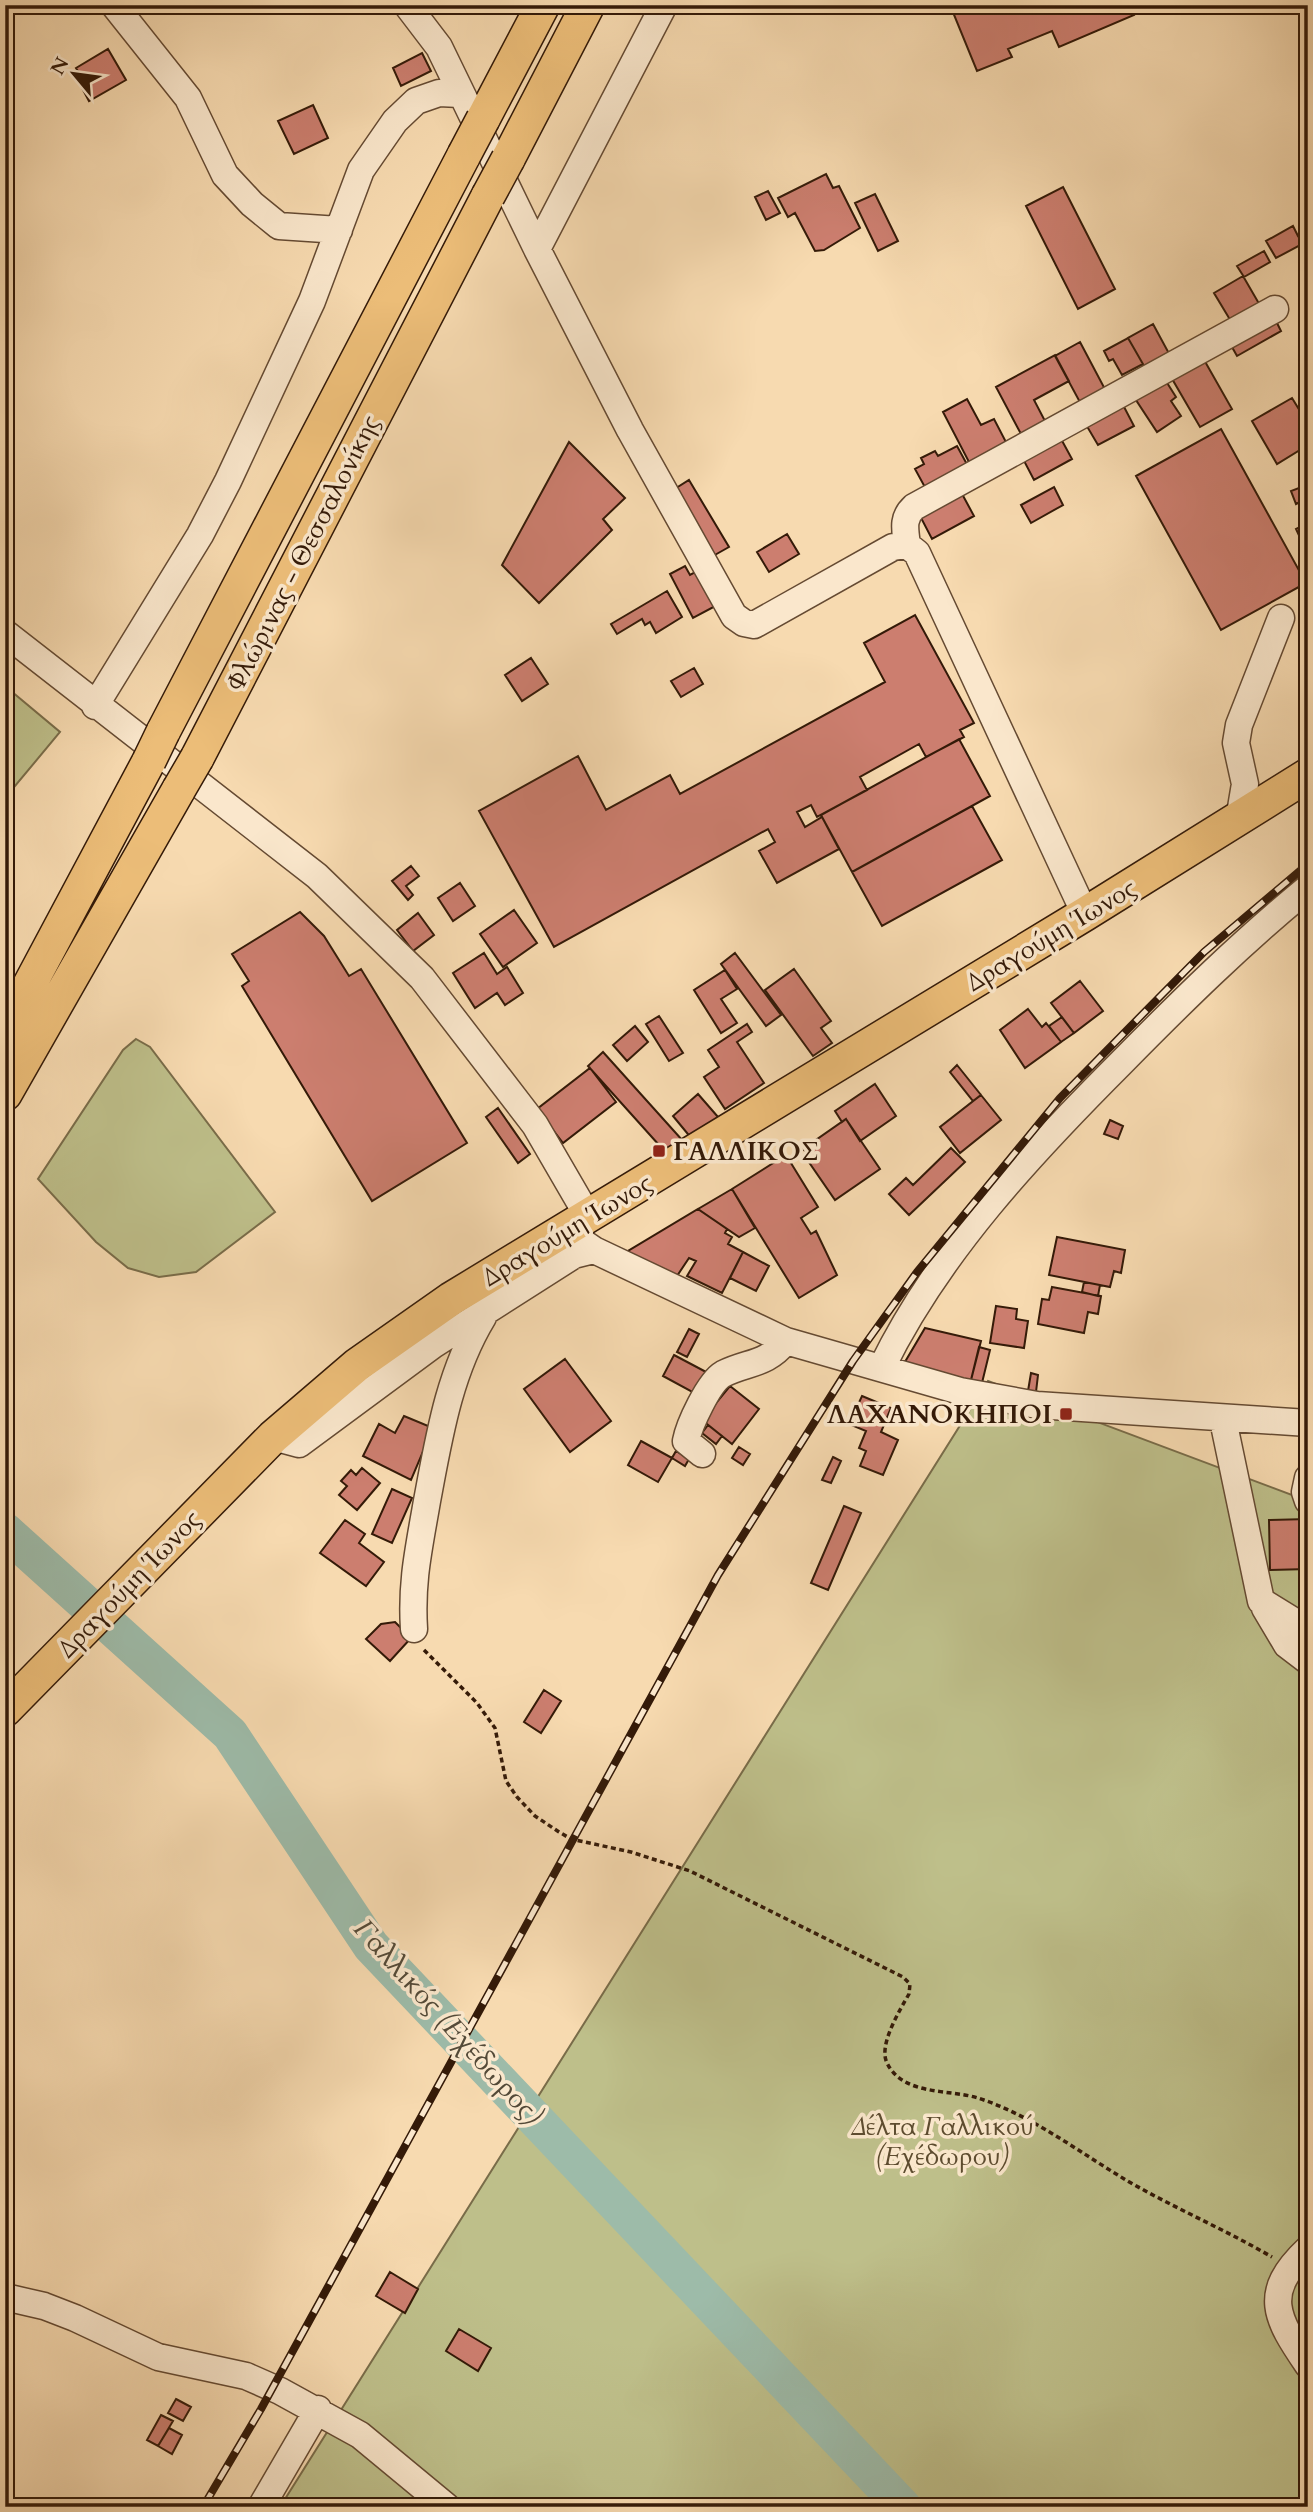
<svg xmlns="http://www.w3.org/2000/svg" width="1313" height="2512" font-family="Cardo,serif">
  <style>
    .green { fill: #bebf8a; stroke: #796c49; stroke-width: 2 }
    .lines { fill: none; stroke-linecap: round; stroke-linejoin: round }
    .river { stroke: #9dbba9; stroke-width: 37 }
    .building { fill: #cc7e6f; stroke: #341a08; stroke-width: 2 }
    .minor-casing { stroke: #654a32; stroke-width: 29 }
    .major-casing { stroke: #341a08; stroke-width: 36 }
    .path { stroke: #341a08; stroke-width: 3.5; stroke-dasharray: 5 3.5; stroke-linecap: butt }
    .minor { stroke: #fae7cc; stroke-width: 26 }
    .major { stroke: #ecbd78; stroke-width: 33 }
    .rail-casing { stroke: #341a08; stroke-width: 8 }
    .rail { stroke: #fae7cc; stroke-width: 5; stroke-dasharray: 16; stroke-linecap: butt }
    .major-bridge-casing { stroke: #341a08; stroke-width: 36; stroke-linecap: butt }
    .major-bridge { stroke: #ecbd78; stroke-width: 33 }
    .poi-dot { fill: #8f2418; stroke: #fae7cc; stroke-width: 2.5 }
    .labels { text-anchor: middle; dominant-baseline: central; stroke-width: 7; stroke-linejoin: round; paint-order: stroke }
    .street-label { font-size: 26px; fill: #341a08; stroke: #fae7cc }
    .poi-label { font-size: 26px; font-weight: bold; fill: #341a08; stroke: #fae7cc; text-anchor: start }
    .park-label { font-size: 26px; font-style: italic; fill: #5d4c2f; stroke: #fae7cc }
    .water-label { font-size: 28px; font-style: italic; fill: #544a38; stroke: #fae7cc }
  </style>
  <rect width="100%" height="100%" fill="#f7dab0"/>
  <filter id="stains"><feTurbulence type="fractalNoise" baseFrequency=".00286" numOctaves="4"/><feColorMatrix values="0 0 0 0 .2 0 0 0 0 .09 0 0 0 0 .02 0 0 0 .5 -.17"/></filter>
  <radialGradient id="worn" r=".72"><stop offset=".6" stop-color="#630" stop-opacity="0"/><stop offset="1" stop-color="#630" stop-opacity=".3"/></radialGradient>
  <path class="green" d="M5,686L60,732L5,798Z
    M136,1039L150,1047L275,1212L196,1272L159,1277L128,1268L96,1242L38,1179L123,1050Z
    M988,1381L1308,1501V2507H280Z"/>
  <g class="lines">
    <path class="river" d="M5,1531L230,1734L371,1946L903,2507"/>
  </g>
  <path class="building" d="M950,5H1130L1134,15L1059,47L1052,31L1008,49L1012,57L977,71Z
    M108,49L126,80L89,101L81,86L85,83L76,68Z
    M422,53L431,71L401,86L393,68Z
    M313,105L328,138L294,154L278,121Z
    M5,125L13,138L5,142Z
    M826,174L833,188L839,186L860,228L824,250L815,251L795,213L788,217L778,198Z
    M1063,187L1115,289L1078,309L1026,206Z
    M768,191L780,213L766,220L755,197Z
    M875,194L898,241L878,251L855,203Z
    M1293,226L1298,236L1308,230V241L1276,258L1266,241Z
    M1264,251L1270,262L1244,277L1237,266Z
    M1243,276L1261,307L1232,323L1214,293Z
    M1276,321L1281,331L1237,356L1232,347Z
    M1153,324L1172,359L1148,373L1128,338Z
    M1128,338L1143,364L1122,375L1113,359L1109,361L1104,351Z
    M1080,342L1107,393L1082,406L1055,356Z
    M1055,355L1069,381L1034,400L1045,421L1021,434L996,387Z
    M1203,358L1232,409L1200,427L1171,377Z
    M1164,378L1176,397L1171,401L1181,416L1157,432L1134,397Z
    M1292,398L1308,424V445L1277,464L1252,421Z
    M967,399L981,425L994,419L1007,444L970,464L943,412Z
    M1122,403L1134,426L1098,445L1085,423Z
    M1221,429L1306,583L1221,630L1136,476Z
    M1060,437L1072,459L1034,480L1022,457Z
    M569,442L625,498L603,519L612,530L539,603L502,565Z
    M957,446L969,468L927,491L915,469L924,464L921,458L935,451L938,456Z
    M689,480L729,547L713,556L673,490Z
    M1304,486L1308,498L1296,504L1291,491Z
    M1054,487L1063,505L1031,523L1021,505Z
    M961,492L974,516L932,539L919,514Z
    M1308,523V539L1302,542L1296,529Z
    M787,534L799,554L769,572L757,552Z
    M685,566L690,575L703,568L721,603L693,618L670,574Z
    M667,591L682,617L656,633L650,622L645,625L642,619L617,634L611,624Z
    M915,615L974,723L960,730L964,737L926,757L919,744L860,777L867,790L817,817L811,805L797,812L805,827L822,817L839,849L777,883L759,851L775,842L768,829L554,947L479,811L578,756L606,810L670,775L680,794L885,682L864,643Z
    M531,658L548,684L522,701L505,675Z
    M694,668L703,684L681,697L671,681Z
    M959,739L990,796L852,872L821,815Z
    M972,806L1002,860L882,926L852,872Z
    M411,866L419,876L406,886L413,895L408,900L392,881Z
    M460,883L475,906L453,921L438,898Z
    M514,910L537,943L503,967L480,934Z
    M300,912L324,936L349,976L361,969L467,1143L372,1201L242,986L249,981L232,954Z
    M418,913L434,935L413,951L397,930Z
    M484,953L497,974L507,967L523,993L505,1005L497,993L475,1008L453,973Z
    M735,953L781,1015L766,1026L721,964Z
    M794,969L831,1021L821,1028L832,1043L813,1056L765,990Z
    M725,970L737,989L721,999L737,1023L721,1033L694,990Z
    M1080,981L1103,1011L1074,1033L1051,1003Z
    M1028,1009L1042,1027L1046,1023L1061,1042L1025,1068L1000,1030Z
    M659,1016L683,1053L669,1061L646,1024Z
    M1062,1017L1074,1033L1061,1042L1049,1026Z
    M747,1024L752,1032L737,1042L764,1083L725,1109L704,1077L719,1067L708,1050Z
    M635,1026L648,1042L627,1061L613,1045Z
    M603,1052L683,1141L668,1155L588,1066Z
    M957,1065L981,1095L973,1101L950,1072Z
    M590,1068L616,1102L563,1143L537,1109Z
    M875,1084L896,1116L860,1141L846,1119L842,1122L835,1111Z
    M698,1094L718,1117L692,1139L673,1116Z
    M981,1095L1001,1120L960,1153L940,1127Z
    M498,1108L530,1154L518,1163L486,1117Z
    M846,1119L880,1169L835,1200L804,1155L807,1153L803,1149Z
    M1110,1120L1123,1126L1118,1139L1104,1134Z
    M951,1148L965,1162L909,1215L889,1194L906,1178L913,1185Z
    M786,1155L818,1207L801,1218L811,1234L816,1231L837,1275L799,1298L732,1189Z
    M732,1189L755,1228L739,1237L698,1209Z
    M698,1209L727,1229L725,1233L732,1237L728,1244L743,1252L722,1293L687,1276L696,1261L689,1258L675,1279L623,1254Z
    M1057,1237L1125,1250L1121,1273L1114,1271L1110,1287L1049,1275Z
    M743,1252L769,1266L756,1291L730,1278Z
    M1084,1282L1100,1285L1098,1296L1082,1292Z
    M1052,1287L1101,1296L1098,1314L1088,1312L1084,1333L1038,1324L1042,1299L1049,1300Z
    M996,1306L1017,1309L1016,1319L1028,1321L1024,1348L990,1343Z
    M925,1328L981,1341L970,1384L899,1372Z
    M689,1329L699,1334L687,1357L677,1352Z
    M979,1347L990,1350L981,1387L970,1384Z
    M674,1355L708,1373L696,1394L663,1376Z
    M565,1359L611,1421L570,1452L524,1389Z
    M1031,1373L1038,1375L1036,1392L1028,1391Z
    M730,1386L759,1409L732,1444L702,1420Z
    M862,1396L891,1408L881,1432L898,1440L883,1475L860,1466L866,1451L859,1448L866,1431L849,1424Z
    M404,1416L433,1428L411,1480L363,1456L379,1424L395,1433Z
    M708,1425L722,1436L716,1444L702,1433Z
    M641,1441L672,1458L658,1482L628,1465Z
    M739,1447L750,1454L743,1465L732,1458Z
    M676,1451L689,1459L685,1466L672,1458Z
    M833,1457L841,1461L831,1483L822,1480Z
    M362,1468L380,1483L357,1510L339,1495L347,1486L341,1481L351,1470L356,1475Z
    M392,1489L412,1498L392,1543L372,1534Z
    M844,1506L861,1513L828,1590L811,1583Z
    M1308,1519V1569L1270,1570L1269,1520Z
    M345,1520L365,1534L359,1543L384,1562L366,1586L320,1553Z
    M395,1622L411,1638L390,1661L366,1639L381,1624Z
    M544,1690L561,1701L541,1733L524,1722Z
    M390,2272L418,2289L405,2313L376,2296Z
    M459,2329L491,2348L478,2371L446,2351Z
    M176,2399L191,2407L183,2421L168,2413Z
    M161,2415L173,2421L158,2446L147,2440Z
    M169,2428L182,2435L172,2454L158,2446Z"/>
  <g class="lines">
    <defs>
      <path id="minor" d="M114,5L188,98L225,175L252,204L279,226L339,230
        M407,5L439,47L537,249L630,430L734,616L744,623L754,625L893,547L907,545L917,553L1085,914
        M537,249L664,5
        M907,545C905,529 902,518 914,507L1275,309
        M5,633L317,876L422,978L535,1125L589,1218
        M95,706L200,535L228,481L312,301L361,170L395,121L416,101L439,93L460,94
        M1239,820L1245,784L1236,743L1239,725L1281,618
        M566,1231L594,1250L786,1341L960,1391L1037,1405L1308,1423
        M882,1367C938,1252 1031,1153 1121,1063C1181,1002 1242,942 1308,888
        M1223,1420L1261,1601L1308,1630
        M273,1437L299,1444L433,1345L574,1255L594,1250
        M702,1454L686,1441C689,1425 709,1382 723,1374C749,1361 765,1366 786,1341
        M1308,1478L1305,1492L1308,1501
        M1265,1608L1287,1645L1308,1661
        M414,1629C411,1581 419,1548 427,1501C439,1437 449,1373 483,1317
        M1308,2249C1261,2293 1276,2318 1308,2365
        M5,2297L44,2306L75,2318L158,2357L246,2376L280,2391L360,2435L447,2507
        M261,2507L318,2409"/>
      <path id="major" d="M483,119L543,5
        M508,159L588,5
        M163,732L464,155
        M197,758L488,196
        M5,1031L149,761
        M5,1094L179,789
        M5,1710L273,1437L357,1365L451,1299L1085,914L1308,775"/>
    </defs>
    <use href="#minor" class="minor-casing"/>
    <use href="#major" class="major-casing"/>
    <path class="path" d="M424,1650L477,1703L495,1728L506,1781L517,1797L535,1816L559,1832L571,1839L631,1852L690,1871L903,1977L910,1984L909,1994C900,2010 878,2045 887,2063C903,2096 949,2089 978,2098C1031,2115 1079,2152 1126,2180C1174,2208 1224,2229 1272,2257"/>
    <use href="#minor" class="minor"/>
    <use href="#major" class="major"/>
    <defs>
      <path id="rail" d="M203,2507L261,2409L718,1575L853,1361L917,1272L1060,1098L1204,952L1308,864"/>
    </defs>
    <use href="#rail" class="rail-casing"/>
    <use href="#rail" class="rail"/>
    <defs>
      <path id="major-bridge" d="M464,155L483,119
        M488,196L508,159
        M149,761L163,732
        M179,789L197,758"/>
    </defs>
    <use href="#major-bridge" class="major-bridge-casing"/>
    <use href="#major-bridge" class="major-bridge"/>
  </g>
  <g class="poi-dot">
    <rect x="652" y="1144" width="14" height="14" rx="3.5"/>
    <rect x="1059" y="1407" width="14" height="14" rx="3.5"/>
  </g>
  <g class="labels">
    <g class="street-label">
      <text transform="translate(303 553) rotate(-63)">Φλώρινας - Θεσσαλονίκης</text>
      <text transform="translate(1051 935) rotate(-31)">Δραγούμη Ίωνος</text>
      <text transform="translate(567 1230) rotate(-31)">Δραγούμη Ίωνος</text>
      <text transform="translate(129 1584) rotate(-46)">Δραγούμη Ίωνος</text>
    </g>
    <g class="poi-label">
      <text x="673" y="1151">ΓΑΛΛΙΚΟΣ</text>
      <text x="1052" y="1414" text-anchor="end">ΛΑΧΑΝΟΚΗΠΟΙ</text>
    </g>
    <g class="park-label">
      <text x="942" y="2126">Δέλτα Γαλλικού<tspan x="942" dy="30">(Εχέδωρου)</tspan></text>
    </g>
    <g class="water-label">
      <text transform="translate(448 2022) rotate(48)">Γαλλικός (Εχέδωρος)</text>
    </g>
  </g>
  <rect width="1313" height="2512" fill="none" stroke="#f7dab0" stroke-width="28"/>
  <rect x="7" y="7" width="1299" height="2498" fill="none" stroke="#341a08" stroke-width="3.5"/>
  <rect x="14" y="14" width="1285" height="2484" fill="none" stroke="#341a08" stroke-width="2"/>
  <g transform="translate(74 74) rotate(299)" stroke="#fae7cc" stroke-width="5" paint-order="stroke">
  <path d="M0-5L12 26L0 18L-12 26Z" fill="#341a08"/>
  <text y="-10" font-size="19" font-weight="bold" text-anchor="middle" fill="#341a08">N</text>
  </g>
  <rect width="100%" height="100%" filter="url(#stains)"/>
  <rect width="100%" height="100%" fill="url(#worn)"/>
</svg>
